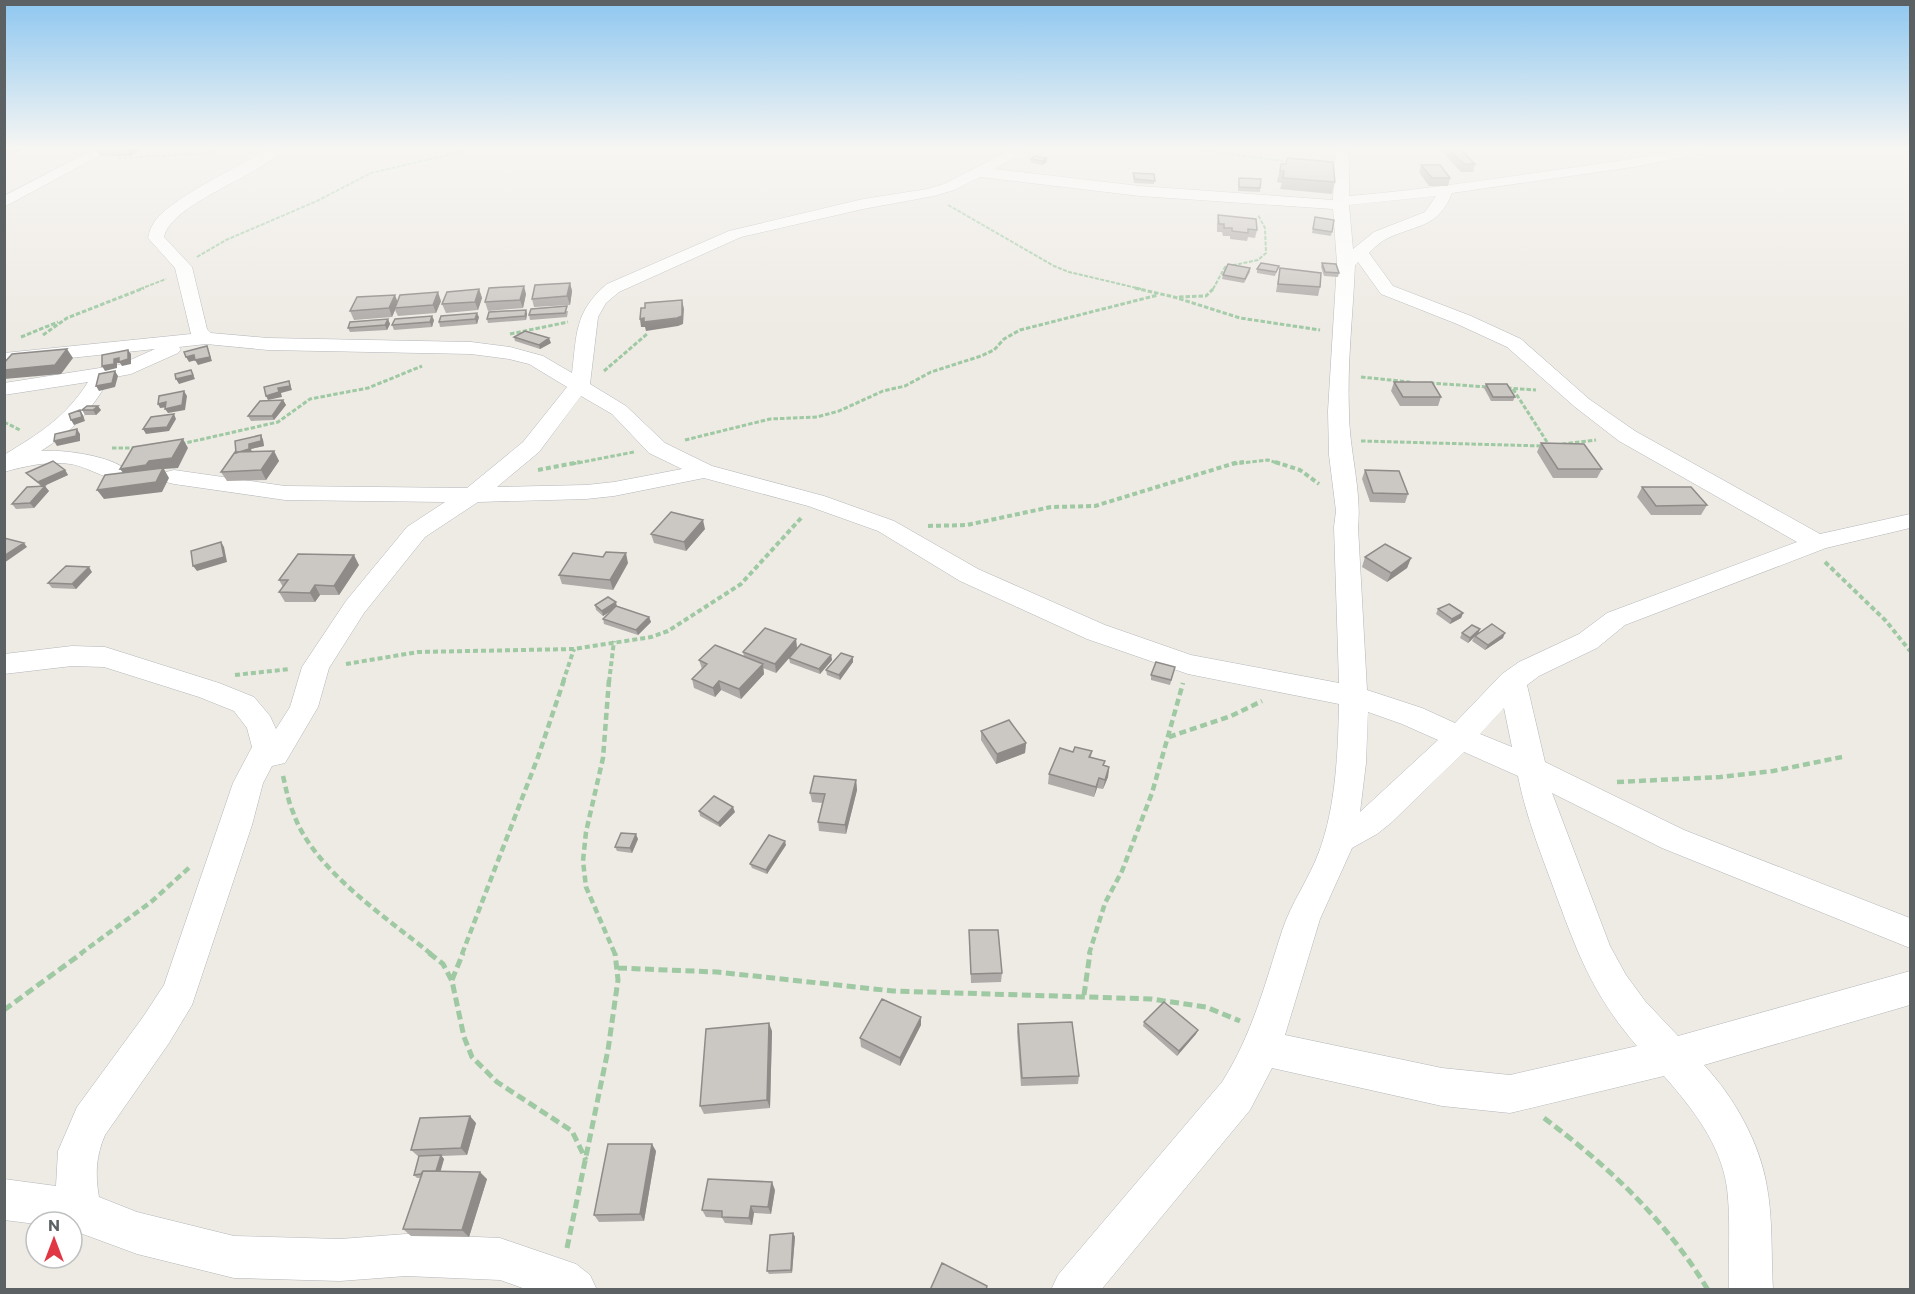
<svg xmlns="http://www.w3.org/2000/svg" width="1915" height="1294" font-family="Commissioner,sans-serif">
  <style>
    .lines { fill: none; stroke-linecap: round; stroke-linejoin: round }
    .minor-casing { stroke: #b4b7ba; stroke-width: 1 }
    .path-far4 { stroke: #9ec9a3; stroke-width: 2; stroke-dasharray: 4 1.5; stroke-linecap: butt }
    .path-far3 { stroke: #9ec9a3; stroke-width: 3; stroke-dasharray: 4.5 2; stroke-linecap: butt }
    .path-far2 { stroke: #9ec9a3; stroke-width: 4; stroke-dasharray: 5 3; stroke-linecap: butt }
    .path-far1 { stroke: #9ec9a3; stroke-width: 4.5; stroke-dasharray: 7 4; stroke-linecap: butt }
    .path { stroke: #9ec9a3; stroke-width: 5; stroke-dasharray: 9 4.5; stroke-linecap: butt }
    .minor { fill: #fff; fill-rule: evenodd }
    .wall { fill: #afaba8 }
    .shaded-wall { fill: #8e8b88 }
    .building { fill: #cbc7c3; stroke: #8e8b88; stroke-width: 1.5 }
  </style>
  <rect width="100%" height="100%" fill="#eeeae4"/>
  <g class="lines">
    <defs>
      <path id="minor" d="M94,149H112L4,207V196Z
        M267,149H284C261,176 171,203 164,237L192,267L207,329L211,333L268,338L471,342L510,347L543,356L572,373C577,334 574,312 607,284L729,231L863,199L927,189L944,184L1012,149H1030L994,169L1140,186L1333,200L1335,149H1349V196C1434,189 1519,175 1604,163C1641,158 1676,149 1713,149L1706,153L1633,167L1452,193C1438,228 1418,224 1388,238C1381,241 1374,248 1369,253L1393,286L1471,316L1521,339L1589,399L1635,431L1820,534L1910,514V528L1826,548L1625,625L1597,648L1539,676L1527,685L1545,762L1684,830L1910,918V948L1662,848L1552,793L1610,946L1626,975L1645,1001L1678,1036L1910,971V1005L1704,1065C1734,1097 1760,1143 1767,1187C1773,1220 1771,1256 1773,1290H1729C1728,1256 1731,1221 1727,1188C1721,1144 1692,1108 1664,1076L1510,1113L1442,1106L1272,1068L1250,1110L1101,1290H1051L1058,1275L1222,1082C1252,1035 1265,984 1282,931C1291,903 1309,879 1319,852C1336,806 1338,752 1339,704L1188,674L1087,639L960,581L878,531L808,506L704,478L614,496L586,499L478,502L425,537L364,613L329,668L318,707L285,763L272,766L263,783L252,825L192,1005L169,1043L105,1135C96,1156 95,1174 99,1197L137,1212L234,1236L340,1239L406,1234L500,1238L576,1264L590,1275L597,1290H528L500,1280L406,1276L340,1281L234,1278L137,1254L72,1230V1222H36V1224L4,1220V1179L56,1186L58,1151L77,1107L143,1017L164,985L233,783L252,747L247,728L234,711L199,697L104,667L72,666L4,674V654L72,646L105,647L219,683L254,697L270,716L276,729L290,707L302,667L346,601L407,527L445,502L285,500L174,484L166,482L163,477L166,472L174,470L285,486L467,488L523,442L567,387L529,364L509,359L471,354L268,350L206,344L179,347L181,349L178,353L131,374L110,378C90,412 74,430 41,451C61,449 117,456 129,473L126,478C107,482 89,467 71,464C48,461 25,466 4,472V455C40,433 65,418 88,382L4,395V383L119,365L155,349L4,365V353L191,334L175,268L148,238C150,228 154,221 161,214C188,190 236,168 267,149ZM980,177L1140,196L1333,209L1337,263L1328,411L1329,455L1336,511L1334,527L1339,683L1191,655L1105,625L978,569L894,521L824,496L712,466L665,443L626,406L590,384L598,317L606,303L619,292L741,237L863,209L934,196L954,190ZM1436,196L1425,212L1374,232L1353,249L1349,205ZM1358,262L1381,294L1457,324L1507,347L1575,407L1619,441L1797,542L1607,613L1579,634L1519,662L1502,674L1455,723L1422,708L1367,690L1358,527C1362,491 1349,450 1349,412C1347,363 1353,314 1355,265ZM581,396L612,414L649,453L682,469L614,482L586,485L497,487L539,452ZM1504,708L1512,747L1480,734ZM1368,712L1402,724L1438,740L1360,812L1366,763ZM1464,752L1518,776C1525,812 1538,846 1551,881C1575,946 1590,992 1637,1046L1510,1075L1442,1068L1285,1035L1320,919L1352,848L1377,834L1392,822Z"/>
    </defs>
    <use href="#minor" class="minor-casing"/>
    <path class="path-far4" d="M1193,149L1289,162
      M118,158L200,154L227,149
      M948,205L1054,266L1069,272L1141,289
      M197,257L226,240L317,201L371,173L472,149
      M140,289L166,279
      M1213,289L1225,267L1258,260L1266,253L1265,228L1258,215"/>
    <path class="path-far3" d="M1135,288L1174,297L1240,318L1320,330
      M1179,297L1206,296L1214,288
      M510,334L568,322
      M43,335L67,318L144,288
      M21,337L58,322
      M604,371L647,334
      M1361,377L1410,382
      M1430,383L1488,387
      M1507,388L1536,390
      M1513,389L1549,445
      M4,422L20,430
      M685,440L770,419L817,417L839,411L883,391L905,386L931,372L981,356L994,350L1004,339L1020,330L1158,295
      M1361,441L1543,446
      M181,444L278,422L310,399L368,388L422,366
      M1562,444L1596,440
      M112,448H135
      M572,464L634,452
      M1233,464L1268,460L1280,464"/>
    <path class="path-far2" d="M1275,462L1300,470L1319,484
      M538,470L580,462
      M928,526L967,525L1051,507L1095,506L1235,463L1244,462
      M1825,562L1886,621L1910,651
      M346,664L418,652L574,649L651,637L668,631L741,584L802,517
      M235,675L290,669
      M563,682L574,649
      M609,682L614,641"/>
    <path class="path-far1" d="M609,680L603,758L586,832L583,861L586,887L615,954
      M1169,737L1231,716L1262,701
      M283,776C286,788 288,801 293,812C312,869 386,917 431,954
      M1617,782L1720,777L1773,771L1842,757
      M80,954L151,902L191,866
      M462,954L538,757L564,680
      M1089,954L1105,903L1122,871L1152,793L1183,683"/>
    <path class="path" d="M429,953L443,964L452,981L464,1037L472,1057L497,1082L572,1131L586,1160
      M618,968L717,972L893,991L1151,999L1206,1007L1240,1021
      M452,980L463,953
      M1084,995L1090,953
      M4,1010L82,953
      M1544,1118C1609,1167 1666,1220 1708,1290
      M567,1248L608,1050L618,980L615,953"/>
    <use href="#minor" class="minor"/>
  </g>
  <path class="wall" d="M4,149H22L16,153L4,152Z
    M96,149H141L130,156H100Z
    M1445,149H1460L1475,164L1473,172H1461L1444,154Z
    M1047,158V162L1042,165L1030,162L1031,159Z
    M1281,164L1335,182L1332,194L1280,189L1282,183L1277,182Z
    M1421,165L1450,178L1448,186H1429L1419,172Z
    M1133,173L1155,178L1154,184L1134,183L1133,177Z
    M1239,178L1260,188V192L1238,191Z
    M1218,215L1257,230L1255,238L1248,237L1247,241L1230,239V236H1223L1222,232H1217V223Z
    M1315,217L1334,220L1331,236L1312,233Z
    M1322,263L1339,273L1338,277L1324,276L1321,267Z
    M1279,266L1275,276L1257,273V269Z
    M1250,268V272L1244,283L1222,279L1223,275Z
    M1280,268L1320,287L1318,296L1276,292Z
    M570,283L572,291L570,305L534,307L532,299Z
    M479,289L482,298L478,310L446,313L442,304Z
    M526,294L523,308L488,311L485,302Z
    M398,301H441L436,313L398,316L395,310L392,317L354,320L350,311Z
    M526,310L527,314L526,320L488,323L487,319Z
    M568,311L567,317L530,320L529,315Z
    M479,317L477,324L440,327L439,322Z
    M388,319L390,324L387,330L350,332L348,328Z
    M434,320L432,327L394,330L392,325Z
    M514,337L551,343L540,349L515,341Z
    M1394,382L1441,397L1438,406H1400L1391,391Z
    M1486,384L1515,397L1513,401H1491L1484,388Z
    M283,400L286,405L274,420L251,421L248,416Z
    M82,410H101L96,415H85Z
    M261,435L263,440L264,446L251,449L252,452L274,451L279,461L266,480L227,481L221,472L236,452Z
    M1541,443L1602,469L1597,478H1553L1537,452Z
    M65,470L68,475L43,486L49,491L34,508L16,509L12,504L41,486L30,477L26,473Z
    M1365,470L1408,494L1405,503L1370,502L1362,479Z
    M1642,487L1707,505L1701,515H1651L1637,497Z
    M705,529L686,551L654,543L651,534Z
    M1365,557L1411,558L1407,568L1387,582L1362,567Z
    M628,563L613,590L562,584L559,575Z
    M359,565L339,595H320L315,602H285L279,592L283,587L279,580Z
    M92,572L76,589L52,588L48,583Z
    M595,605L617,606L649,617L651,622L638,635L604,624L603,619L611,611L603,616L596,610Z
    M1438,609L1463,613L1461,618L1450,624L1436,614Z
    M1480,629L1478,634L1503,638L1485,650L1472,641L1474,638L1468,643L1460,638L1462,633Z
    M796,639L797,649L776,673L763,668L764,674L741,699L721,690L715,697L694,688L692,679L702,669L699,660L744,657L743,652Z
    M831,655L832,660L820,674L790,663L789,658Z
    M853,657V662L840,680L827,675L826,670Z
    M1175,667L1170,685L1151,680V675Z
    M981,731L1026,743L1025,753L996,764L981,740Z
    M1092,751L1091,757L1105,761L1104,766L1109,767L1108,777L1103,789L1097,788L1094,797L1048,784L1049,774L1073,752Z
    M856,780L857,790L846,834L819,831L818,822L822,803L812,802L810,793Z
    M699,811L735,812L720,827L700,816Z
    M638,839L632,853L617,851L615,847Z
    M786,845L767,874L752,868L750,864Z
    M969,930L1002,973L1001,982L971,983Z
    M921,1017V1025L900,1066L861,1047L860,1038Z
    M1144,1022L1196,1034L1177,1056L1143,1026Z
    M1018,1024L1079,1076L1078,1084L1021,1086L1017,1032Z
    M772,1031L770,1108L704,1114L700,1106Z
    M476,1123L467,1155L441,1156L444,1159L440,1171L487,1179L469,1237L411,1236L403,1229L420,1178H417L414,1175L419,1157L411,1150Z
    M656,1151L644,1221L599,1222L594,1215Z
    M775,1190L771,1214L754,1213L752,1225L725,1223L722,1218L706,1217L702,1210Z
    M793,1233L795,1237L792,1273L769,1274L767,1271Z"/>
  <path class="shaded-wall" d="M13,149H22L16,153Z
    M126,149H141L130,156Z
    M1047,158V162L1042,165V161Z
    M570,283L572,291L570,305L567,296Z
    M524,286L526,294L523,308L520,300Z
    M479,289L482,298L478,310L475,302Z
    M438,292L441,301L436,313L433,305Z
    M395,295L398,303L395,308V310L392,317L389,308Z
    M682,300L684,309L683,324L678,326L646,331L645,327H641L640,319Z
    M526,310L527,314L526,320L525,316Z
    M477,313L479,317L477,324L475,319Z
    M432,316L434,320L432,327L430,322Z
    M388,319L390,324L387,330L385,325Z
    M549,338L551,343L540,349L539,345Z
    M207,346L212,361L198,365L195,360Z
    M67,349L73,358L61,374L4,379V362L7,359L10,363Z
    M128,350L131,354V364L122,366L120,363H117V368L105,371L102,366Z
    M194,355L196,360L189,362L186,357Z
    M191,370L195,379L179,384L176,379Z
    M115,371L118,376L115,387L99,391L96,386Z
    M289,381L292,390L281,393L282,397L268,400L266,396L278,388Z
    M184,391L187,396L185,410L168,413L165,409Z
    M283,400L286,405L274,420L272,416Z
    M166,402L169,407L160,408L158,404Z
    M98,406L101,410L96,415L93,410Z
    M80,410L83,415L85,421L74,425L71,420Z
    M174,414L176,419L169,431L146,434L143,429Z
    M77,429L80,434V441L57,446L54,441Z
    M261,435L263,440L264,446L251,449L252,454L236,453L249,444Z
    M183,439L188,448L178,468L164,469L169,478L162,492L104,499L97,490L127,478L120,469L149,461Z
    M274,451L279,461L266,480L261,470Z
    M65,470L68,475L42,487L38,482Z
    M45,486L49,491L34,508L30,503Z
    M703,520L705,529L686,551L684,542Z
    M221,542L224,547L227,562L197,571L193,566Z
    M24,543L27,547L4,563V556Z
    M626,553L628,563L613,590L610,580Z
    M354,555L359,565L339,595L334,586Z
    M1411,558L1407,568L1387,582L1391,573Z
    M89,567L92,572L76,589L72,584Z
    M315,585L320,595L315,602L310,593Z
    M616,602L617,607L603,616L602,611Z
    M1463,613L1461,618L1450,624L1452,619Z
    M649,617L651,622L638,635L636,630Z
    M1480,629L1478,634L1475,636L1468,643L1470,638Z
    M1505,633L1503,638L1485,650L1488,645Z
    M796,639L797,649L776,673L775,664Z
    M831,655L832,660L820,674L819,669Z
    M853,657V662L840,680L839,675Z
    M763,664L764,674L741,699L739,689Z
    M719,681L721,690L715,697L713,688Z
    M1026,743L1025,753L996,764L997,754Z
    M1109,767L1108,777L1103,789L1105,780Z
    M1099,778L1097,788L1094,797L1096,787Z
    M856,780L857,790L846,834L845,825Z
    M733,807L735,812L720,827L718,823Z
    M636,834L638,839L632,853L630,848Z
    M785,841L786,845L767,874L766,870Z
    M921,1017V1025L900,1066V1058Z
    M769,1023L772,1031L770,1108L767,1100Z
    M1198,1030L1196,1034L1177,1056L1179,1051Z
    M470,1116L476,1123L467,1155L461,1148Z
    M652,1144L656,1151L644,1221L640,1214Z
    M441,1155L444,1159L439,1177L435,1173Z
    M480,1172L487,1179L469,1237L462,1230Z
    M772,1182L775,1190L771,1214L768,1207Z
    M751,1206L754,1213L752,1225L749,1218Z
    M793,1233L795,1237L792,1273L791,1270Z"/>
  <path class="building" d="M1448,149H1460L1475,164H1464Z
    M1035,156L1047,158L1042,161L1031,159Z
    M1287,158L1333,162L1335,182L1283,178L1284,171H1280L1281,164H1286Z
    M1421,165H1440L1450,178H1432Z
    M1133,173L1154,174L1155,181L1135,179Z
    M1239,178L1261,179L1260,188L1239,187Z
    M1218,215L1256,219L1257,230L1248,229V233L1232,231V228H1224V224H1219Z
    M1315,217L1334,220L1332,232L1313,229Z
    M1261,263L1279,266L1276,272L1257,269Z
    M1322,263L1336,264L1339,273L1325,272Z
    M1228,264L1250,268L1245,279L1223,275Z
    M1280,268L1321,273L1320,287L1278,284Z
    M570,283L567,296L532,299L535,285Z
    M524,286L520,300L485,302L489,288Z
    M479,289L475,302L442,304L447,292Z
    M438,292L433,305L395,308L400,295Z
    M395,295L389,308L350,311L357,297Z
    M682,300V316L677,318L644,322V318L640,319L641,308H645V303Z
    M567,306L565,313L529,315L531,309Z
    M526,310L525,316L487,319L489,312Z
    M477,313L475,319L439,322L441,316Z
    M432,316L430,322L392,325L395,319Z
    M388,319L385,325L348,328L350,322Z
    M525,331L549,338L539,345L514,337Z
    M207,346L210,357L195,360L194,355L186,357L184,352Z
    M67,349L55,365L4,370V363L12,354Z
    M128,350V359L119,362V358L114,359V364L102,366V355Z
    M191,370L193,375L176,379L175,374Z
    M115,371L112,383L96,386L99,374Z
    M289,381L290,386L278,388L279,392L266,396L264,387Z
    M1394,382H1432L1441,397H1403Z
    M1486,384H1507L1515,397H1493Z
    M184,391L182,405L165,409L166,402L158,404L159,396Z
    M283,400L272,416H248L260,401Z
    M87,406H98L93,410H82Z
    M80,410L82,417L71,420L69,414Z
    M174,414L167,427L143,429L151,417Z
    M77,429L76,436L54,441L55,434Z
    M261,435V441L249,444V449L236,453L235,441Z
    M183,439L172,458L149,461L146,465L120,469L133,447Z
    M1541,443L1584,444L1602,469H1558Z
    M274,451L261,470L221,472L235,452Z
    M53,461L65,470L38,482L26,473Z
    M163,468L156,482L97,490L105,475Z
    M1365,470L1399,471L1408,494L1373,493Z
    M45,486L30,503L12,504L27,487Z
    M1642,487H1691L1707,505L1656,506Z
    M671,512L703,520L684,542L651,534Z
    M4,538L24,543L4,556Z
    M221,542L224,557L193,566L191,551Z
    M1385,544L1411,558L1391,573L1365,557Z
    M606,552L626,553L610,580L559,575L573,553L603,557Z
    M298,554L354,555L334,586L315,585L310,593L279,592L288,580H279Z
    M66,566L89,567L72,584L48,583Z
    M608,597L616,602L602,611L595,605Z
    M1449,604L1463,613L1452,619L1438,609Z
    M616,606L649,617L636,630L603,619Z
    M1492,624L1505,633L1488,645L1475,636Z
    M1472,625L1480,629L1470,638L1462,633Z
    M765,628L796,639L775,664L743,652Z
    M801,644L831,655L819,669L789,658Z
    M715,645L763,664L739,689L719,681L713,688L692,679L707,664L699,660Z
    M841,653L853,657L839,675L826,670Z
    M1156,662L1175,667L1171,680L1151,675Z
    M1009,720L1026,743L997,754L981,731Z
    M1075,747L1092,751L1089,757L1105,761L1103,765L1109,767L1105,780L1099,778L1096,787L1049,774L1060,748L1073,752Z
    M814,776L856,780L845,825L818,822L825,794L810,793Z
    M714,796L733,807L718,823L699,811Z
    M621,833L636,834L630,848L615,847Z
    M769,835L785,841L766,870L750,864Z
    M969,930H998L1002,973L971,974Z
    M882,999L921,1017L900,1058L860,1038Z
    M1164,1002L1198,1030L1179,1051L1144,1022Z
    M1072,1022L1079,1076L1022,1078L1018,1024Z
    M769,1023L767,1100L700,1106L706,1029Z
    M470,1116L461,1148L411,1150L420,1118Z
    M608,1144H652L640,1214L594,1215Z
    M441,1155L436,1171H423L421,1174L414,1175L419,1156Z
    M423,1171L480,1172L462,1230L403,1229Z
    M708,1179L772,1182L768,1207L751,1206L749,1218L722,1217V1211L702,1210Z
    M793,1233L791,1270L767,1271L770,1235Z
    M942,1263L987,1286L986,1290H930Z"/>
  <linearGradient id="sky" x2="0" y2="1"><stop stop-color="#8ec7f0"/><stop offset="0.45" stop-color="#f7f6f3"/><stop offset="1" stop-color="#f7f6f3" stop-opacity="0"/></linearGradient>
  <rect width="1915" height="330" fill="url(#sky)"/>
  <rect width="1915" height="1294" fill="none" stroke="#5c6164" stroke-width="12"/>
  <g transform="translate(54 1240)"><circle r="28" fill="#ffffff" stroke="#bec0c1" stroke-width="1.5"/>
  <path d="M0-4.5L10 22L0 15L-10 22Z" fill="#e13745"/>
  <text y="-9" font-size="16" font-weight="bold" text-anchor="middle" fill="#5c6164">N</text>
  </g>
</svg>
